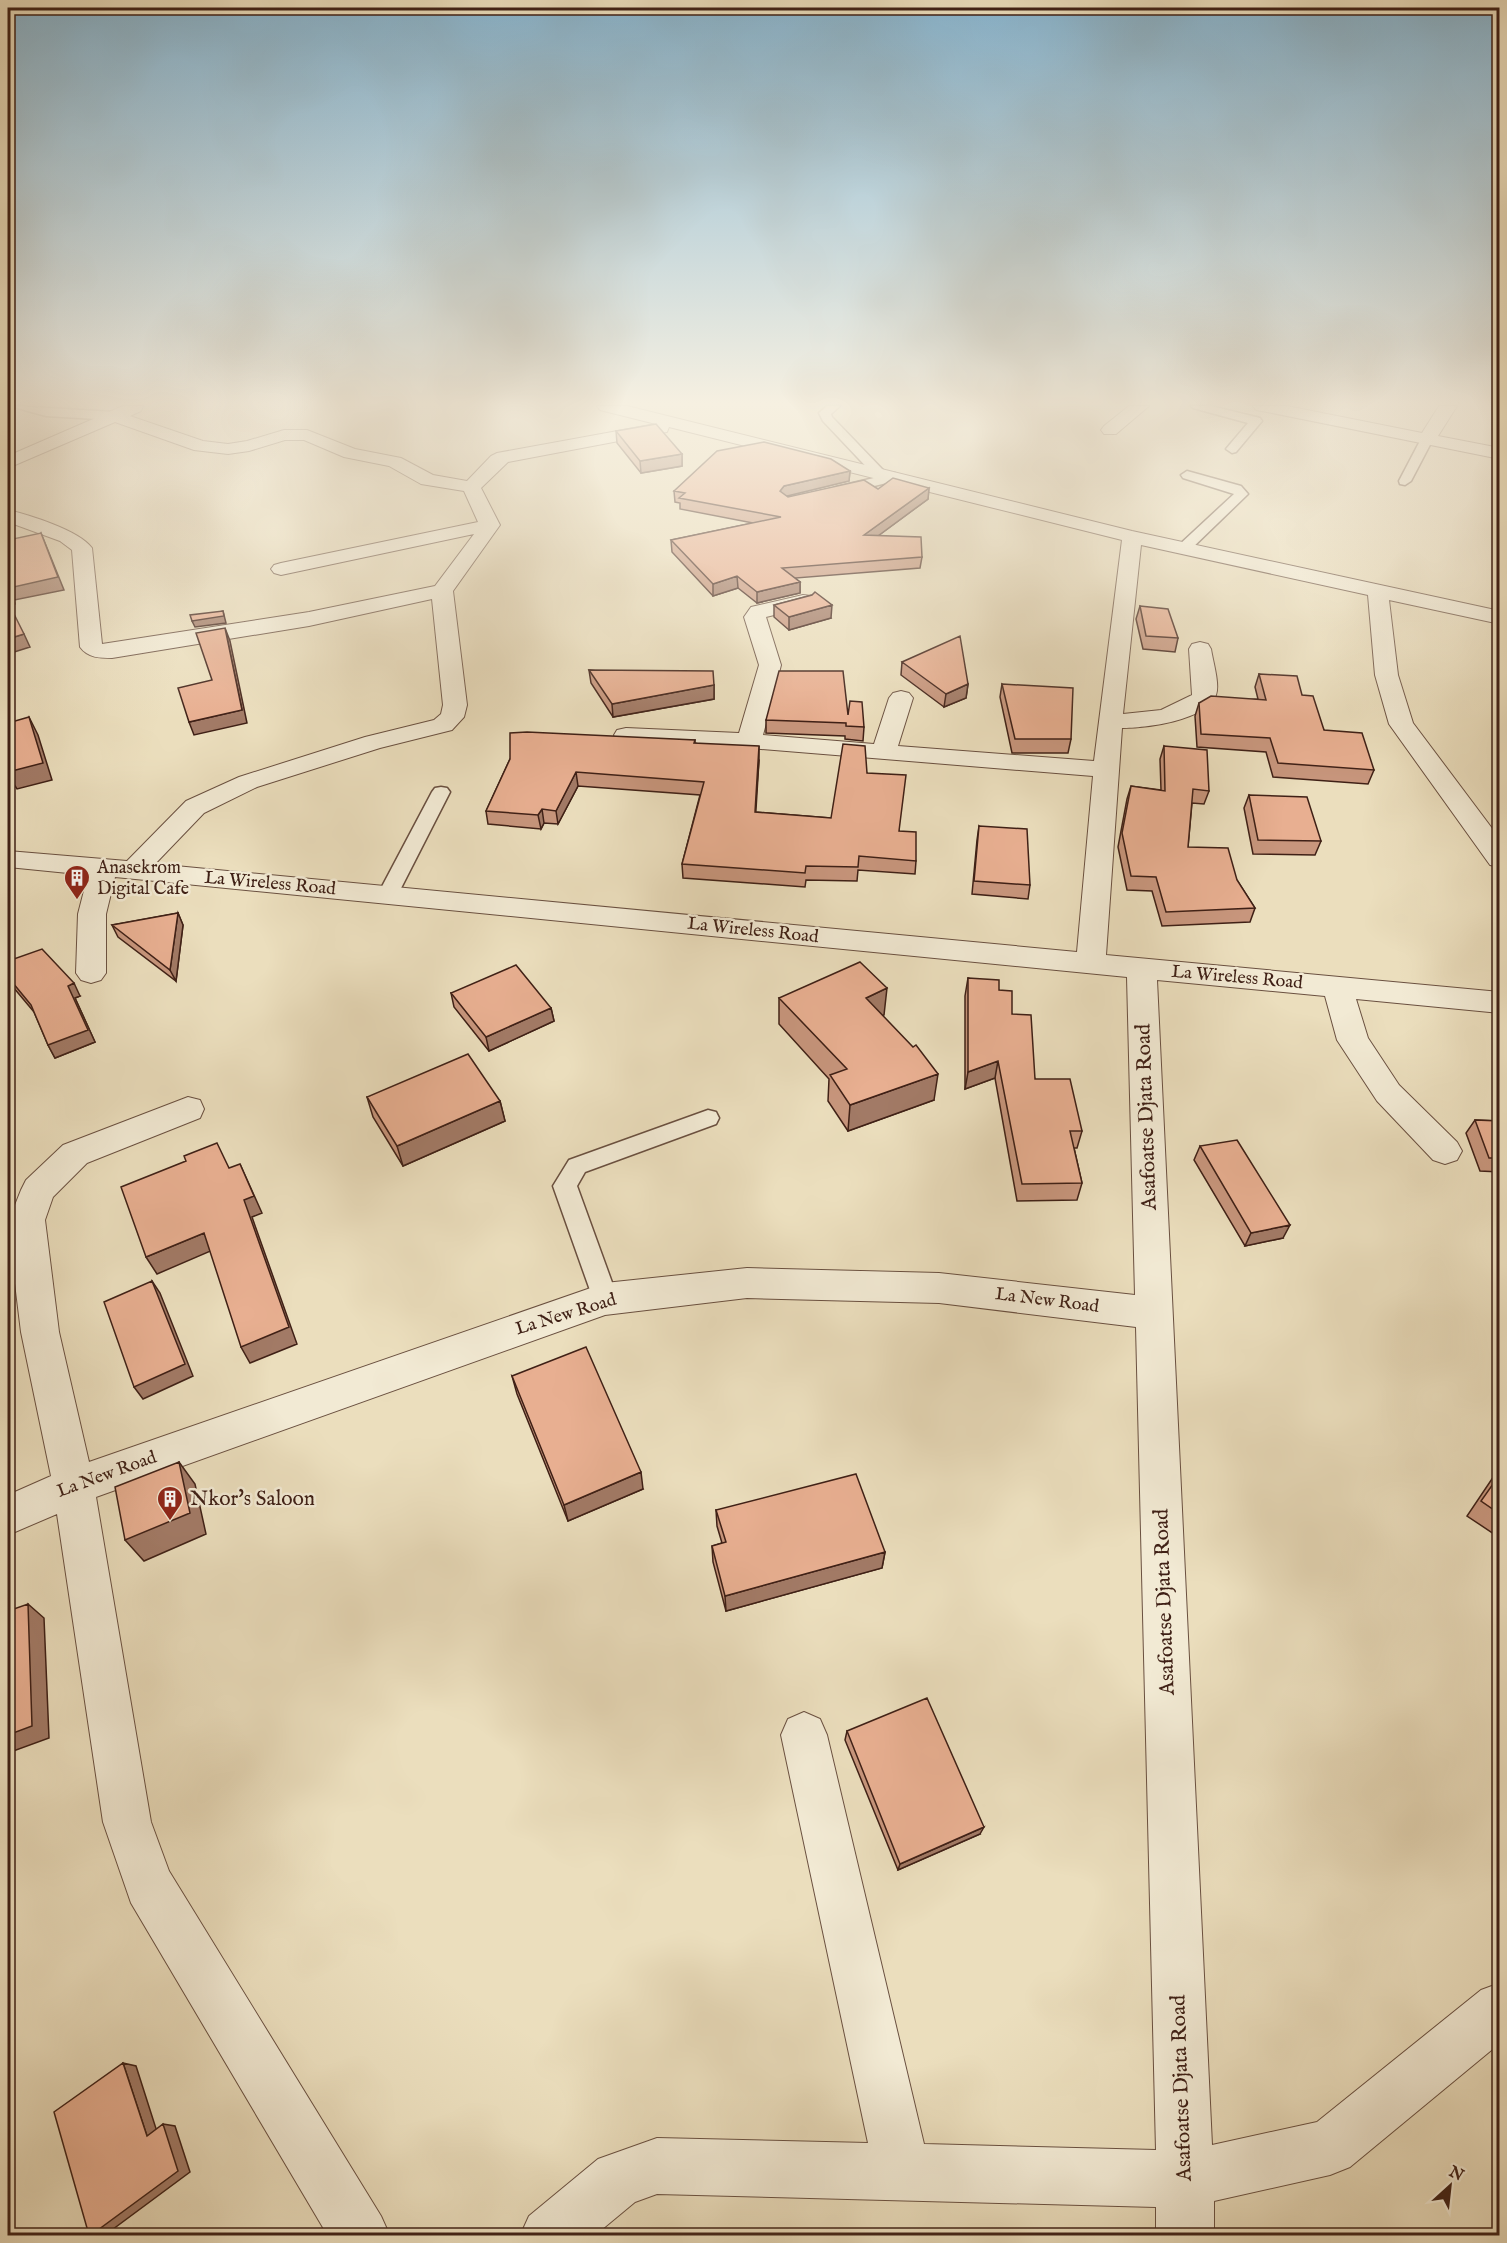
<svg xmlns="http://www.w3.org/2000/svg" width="1507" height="2243" font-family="'IM FELL English',serif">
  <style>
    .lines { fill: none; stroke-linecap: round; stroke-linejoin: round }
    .service-casing { stroke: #6a5040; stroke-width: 3 }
    .minor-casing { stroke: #6a5040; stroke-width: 2 }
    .service { fill: #f2ead4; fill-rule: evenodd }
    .minor { fill: #f2ead4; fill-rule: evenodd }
    .wall { fill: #c8967d; stroke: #3f2016; stroke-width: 1.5 }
    .shaded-wall { fill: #a27a66; stroke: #3f2016; stroke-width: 1.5 }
    .building { fill: #e8af91; stroke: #3f2016; stroke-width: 1.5 }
    .labels { text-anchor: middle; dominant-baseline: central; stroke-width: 5; stroke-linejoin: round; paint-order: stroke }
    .poi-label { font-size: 18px; fill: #3f2016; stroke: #f2ead4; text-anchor: start }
    .street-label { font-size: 18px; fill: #3f2016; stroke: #f2ead4 }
    .near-street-label { font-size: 21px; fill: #3f2016; stroke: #f2ead4 }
    .near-poi-label { font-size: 21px; fill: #3f2016; stroke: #f2ead4; text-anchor: start }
  </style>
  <rect width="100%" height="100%" fill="#ebdebd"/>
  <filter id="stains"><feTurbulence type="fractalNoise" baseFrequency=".00333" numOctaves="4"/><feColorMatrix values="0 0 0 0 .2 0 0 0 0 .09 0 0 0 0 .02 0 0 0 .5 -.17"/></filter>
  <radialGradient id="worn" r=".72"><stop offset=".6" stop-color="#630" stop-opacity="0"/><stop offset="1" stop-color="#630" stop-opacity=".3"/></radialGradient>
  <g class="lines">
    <defs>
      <path id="service" d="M15,406L114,412L120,416L114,420L46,416L17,408Z
        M827,406H840L831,414L832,417L883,470L885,473L883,476H875L823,421L819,413Z
        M1191,406H1211L1260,418L1262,421L1236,452L1232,453L1226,449L1248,423L1193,408Z
        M1427,435L1433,439L1411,481L1405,485L1400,484L1399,481L1421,439Z
        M1187,471L1241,486L1248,494L1189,551L1184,552L1177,548L1179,545L1234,494L1183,478L1181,475Z
        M895,473L901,477L899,480L841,494L835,490L836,487Z
        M441,787L447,788L450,792L397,896L394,900H380L377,896L432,792L435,788Z
        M708,1110L716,1112L719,1118L716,1124L585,1172L577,1186L618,1299L614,1307L605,1310L596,1307L553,1186L569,1160Z"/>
      <path id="minor" d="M123,406H143L141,411L130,416L203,441L228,444L247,441L284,430H307L355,449L401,458L433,475L467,481L491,456L497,453L656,424L600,410L597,406H627L1132,531L1500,611V624L1389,600L1398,675L1413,723L1500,839V867L1490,865L1389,724L1375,675L1368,595L1141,545L1123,714L1161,710L1192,695L1189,649L1192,644L1200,642L1208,644L1211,649C1213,662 1220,684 1216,695C1206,721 1145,728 1122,728L1106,955L1500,992V1013L1356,999L1368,1038L1399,1085L1457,1142L1462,1151L1457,1160L1445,1164L1433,1160L1377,1101L1337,1040L1325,996L1157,980L1212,2145L1317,2122L1481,1990L1500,1983V2043L1350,2167L1330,2175L1214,2201V2236H1156V2207L657,2194L635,2202L594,2236H520L529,2216L598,2159L657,2138L868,2143L781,1735L788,1719L804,1712L820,1719L827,1735L924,2144L1156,2150L1136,1327L939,1303L747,1298L605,1315L96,1497L151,1822L169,1871L381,2216L390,2236H328L131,1903L103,1822L57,1514L8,1535V1495L51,1476L21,1332L13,1267L8,1268L9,1220L21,1190L26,1180L63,1145L188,1097L200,1100L204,1109L200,1118L87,1163L53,1197L45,1220L59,1332L89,1462L605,1283L747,1268L939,1273L1135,1295L1127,977L115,877L106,914V973L101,980L91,983L81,980L76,973L78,914L88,875L8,867V851L127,861L186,801L239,777L365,737L434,720L441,714L443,705L432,599L309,626L112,658C100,658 88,658 80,647L72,550L60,541L8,522V510C29,515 79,530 92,548L102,644L309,612L435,586L474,534L281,575L274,573L271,569L274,565L281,563L478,522L464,491L421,484L389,466L344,457L304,440H285L249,451L228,454L194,450L115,422L8,468V456ZM669,427L1122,540L1094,761L898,746L913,698L909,693L901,691L893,693L889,698L874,744L763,735L781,665L766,617L811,606L814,601L811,596L803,595L751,607L744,617L759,665L739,733L626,728L617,730L614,735L617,740L626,742L749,748L1093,776L1077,952L155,864L204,813L257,787L380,748L452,730L464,717L467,705L453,591L500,525L481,488L508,462L661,433L667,432Z
        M1129,406H1149L1116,434H1104L1101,430L1104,426Z
        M1253,406H1287L1422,433L1439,406H1457L1438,436L1500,448V459L1262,411L1256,410Z"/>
    </defs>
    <use href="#service" class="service-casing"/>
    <use href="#minor" class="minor-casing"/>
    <use href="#service" class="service"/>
    <use href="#minor" class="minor"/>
  </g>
  <path class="wall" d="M616,431L682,454V466L641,473L617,443Z
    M850,471L849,481L787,496L788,497L878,489L929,488L928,499L878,536L922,557L920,568L795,578L800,582V593L757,603L738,588L713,596L672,552L671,540L753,523L680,509V503L675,502L674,491Z
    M812,595L831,618L789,630L774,617V605Z
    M1140,606L1178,638L1175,652L1143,649L1136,619Z
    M902,662L968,684L966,698L944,707L901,675Z
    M589,670L714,685V699L613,717L591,683Z
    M1259,674L1302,695L1324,730L1374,770L1368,784L1273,777L1266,752L1197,747L1195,716L1199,703L1258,699L1255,687Z
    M1002,684L1071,739L1068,753H1012L1000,697Z
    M848,715L864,727L863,741L845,739V736L766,733V720Z
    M695,740V743L759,760L755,812L831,818L867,773L916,861L915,874L858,870L857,881L806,880L805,887L683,878L682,864L700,795L578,786L558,824L544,823L541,829L488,824L486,811L510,759Z
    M1164,746L1209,791L1204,804L1192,803L1188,847L1237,880L1255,908L1250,922L1162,926L1152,891L1127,890L1118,847L1127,799L1131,786L1161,790L1160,759Z
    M1249,795L1321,841L1315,855L1253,854L1244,808Z
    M979,826L1030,885L1028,899L972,894L977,840Z
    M178,913L183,925L176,981L118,937L112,925Z
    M8,961L80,996L75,998L95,1042L55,1058L48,1045L34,1012L8,981Z
    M968,978L999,990L1012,1014L1035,1079L1082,1131L1077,1148H1074L1082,1183L1077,1200L1017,1201L995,1078L965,1089V996Z
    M451,993L551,1008L554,1021L489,1051L454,1007Z
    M779,998L884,1015H882L934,1100L848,1131L828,1101L829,1079L779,1024Z
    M367,1097L500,1101L505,1121L403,1166L373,1117Z
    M1475,1120L1500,1121V1172L1480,1171L1466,1133Z
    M1200,1146L1283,1238L1245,1246L1194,1160Z
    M512,1376L643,1489L568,1521L517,1394Z
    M1500,1467V1538L1467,1516Z
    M716,1510L885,1552L882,1568L726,1611L713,1562L712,1546L722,1543L717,1526Z
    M847,1731L980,1834L898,1870L845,1740Z"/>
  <path class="shaded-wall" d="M682,454V466L641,473L640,461Z
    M850,471L849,481L783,497L780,491L784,486Z
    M929,488L928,499L863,547L864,535Z
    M41,533L64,590L14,600L15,604L8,605V592L9,588Z
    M737,576L738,588L713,596V584Z
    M800,582V593L757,603V592Z
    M832,605L831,618L789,630V617Z
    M223,611L226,623L195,627L192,621Z
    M225,628L230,641L247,723L194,735L189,722L242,710Z
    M24,634L30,647L8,654V639Z
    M968,684L966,698L944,707L946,694Z
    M714,685V699L613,717L612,704Z
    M29,717L38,735L52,780L17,789L12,781L8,782V767Z
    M759,746V760L755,826V812Z
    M576,772L578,786L558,824L556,811Z
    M542,809L544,823L541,829L538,815Z
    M178,913L183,925L176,981L170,970Z
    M74,983L80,996L75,998L95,1042L55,1058L48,1045L68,986Z
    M887,988L884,1015L863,1024L866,998Z
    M551,1008L554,1021L489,1051L486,1037Z
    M998,1061L995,1078L965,1089L968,1072Z
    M938,1074L934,1100L848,1131L850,1105Z
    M500,1101L505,1121L403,1166L397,1146Z
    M240,1164L262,1213L252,1217L297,1344L250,1363L241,1347L244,1200Z
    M1290,1225L1283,1238L1245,1246L1251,1233Z
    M204,1233L213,1250L157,1274L146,1257Z
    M152,1281L160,1293L193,1376L143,1399L134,1387Z
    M179,1462L195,1484L206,1534L144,1561L125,1540Z
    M641,1472L643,1489L568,1521L564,1505Z
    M885,1552L882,1568L726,1611L725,1596Z
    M28,1604L44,1618L49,1738L8,1753V1735Z
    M984,1827L980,1834L898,1870L900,1864Z
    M123,2063L136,2066L159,2138L147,2136Z
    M163,2124L175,2126L190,2172L105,2235H91Z"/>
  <path class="building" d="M656,424L682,454L640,461L616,431Z
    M764,442L831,459L850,471L784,486L780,491L788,497L864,480L878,489L893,478L929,488L864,535L921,537L922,557L782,568L800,582L757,592L737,576L713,584L671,540L781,517L679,498L685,493L674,491L717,451Z
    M41,533L58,577L9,588L10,591L8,592V540Z
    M815,592L832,605L789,617L774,605L812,595Z
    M8,602L24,634L8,639Z
    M1140,606L1168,609L1178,638L1146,636Z
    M223,611L224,616L192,621L190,615Z
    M225,628L242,710L189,722L178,688L212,680L196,633Z
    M960,636L968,684L946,694L902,662Z
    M589,670L713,671L714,685L612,704Z
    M779,671H843L848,715L850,701L862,702L864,727L846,726V723L766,720Z
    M1259,674L1297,676L1302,695L1313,696L1324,730L1362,733L1374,770L1278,763L1270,738L1201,734L1199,703L1211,696L1266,700Z
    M1002,684L1073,688L1071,739H1015Z
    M29,717L43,763L8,772V723Z
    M527,732L695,740L694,743L759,746L755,812L831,818L843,744L865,746L867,773L906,775L899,831L916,832V861L859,856L858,867L806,866L805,873L682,864L704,782L576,772L556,811L542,809L538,815L486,811L510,759V733Z
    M1164,746L1207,750L1209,791L1193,789L1188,847L1228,848L1237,880L1255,908L1166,912L1156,877L1131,876L1122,833L1131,786L1165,791Z
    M1249,795L1307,797L1321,841L1258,840Z
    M979,826L1027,829L1030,885L974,881Z
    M178,913L170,970L112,925Z
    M42,949L74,983L68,986L88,1030L48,1045L31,1005L8,977V961Z
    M860,962L887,988L866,998L913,1047L916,1045L938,1074L850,1105L830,1075L847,1069L779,998Z
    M516,965L551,1008L486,1037L451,993Z
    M968,978L999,980V990L1012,991V1014L1031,1015L1035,1079H1070L1082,1131H1070L1082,1183L1022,1184L998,1061L968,1072Z
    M468,1054L500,1101L397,1146L367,1097Z
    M1475,1120L1500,1121V1158H1489Z
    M1237,1140L1290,1225L1251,1233L1200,1146Z
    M217,1143L229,1168L240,1164L254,1196L244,1200L289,1327L241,1347L204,1233L146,1257L121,1187L186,1161L184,1156Z
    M152,1281L185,1364L134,1387L104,1302Z
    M586,1347L641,1472L564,1505L512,1376Z
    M179,1462L190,1513L125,1540L115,1487Z
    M856,1474L885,1552L725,1596L712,1546L726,1542L716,1510Z
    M1500,1474V1514L1481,1501Z
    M28,1604L32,1726L8,1735V1611Z
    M927,1698L984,1827L900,1864L847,1731Z
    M123,2063L147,2136L163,2124L178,2171L91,2235H89L54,2112Z"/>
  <linearGradient id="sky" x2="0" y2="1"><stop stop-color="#88b7d3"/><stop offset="0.56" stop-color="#f6f0e1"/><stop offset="1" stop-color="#f6f0e1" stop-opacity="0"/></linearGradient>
  <rect width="1507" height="720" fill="url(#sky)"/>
  <defs>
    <symbol id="building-pin" viewBox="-11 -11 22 30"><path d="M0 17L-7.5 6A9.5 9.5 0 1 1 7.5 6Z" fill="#8f2418" stroke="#f2ead4"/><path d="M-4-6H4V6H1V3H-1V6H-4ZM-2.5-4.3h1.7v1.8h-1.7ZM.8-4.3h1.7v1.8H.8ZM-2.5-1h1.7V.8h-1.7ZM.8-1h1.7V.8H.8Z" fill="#fff"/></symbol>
  </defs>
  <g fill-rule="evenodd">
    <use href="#building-pin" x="62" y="863" width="30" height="40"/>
    <use href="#building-pin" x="155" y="1484" width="30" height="40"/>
  </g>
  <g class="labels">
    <g class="poi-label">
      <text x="97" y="868">Anasekrom<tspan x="97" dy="21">Digital Cafe</tspan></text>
    </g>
    <g class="street-label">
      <text transform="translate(270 884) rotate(5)">La Wireless Road</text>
      <text transform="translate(753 931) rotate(6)">La Wireless Road</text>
      <text transform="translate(1237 978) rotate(5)">La Wireless Road</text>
      <text transform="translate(1047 1301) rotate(7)">La New Road</text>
      <text transform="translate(566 1315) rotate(-17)">La New Road</text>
      <text transform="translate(107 1475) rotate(-20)">La New Road</text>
    </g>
    <g class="near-street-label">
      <text transform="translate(1147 1117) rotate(-92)">Asafoatse Djata Road</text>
      <text transform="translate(1165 1602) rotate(-92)">Asafoatse Djata Road</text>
      <text transform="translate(1182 2088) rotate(-92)">Asafoatse Djata Road</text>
    </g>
    <g class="near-poi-label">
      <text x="190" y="1499">Nkor's Saloon</text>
    </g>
  </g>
  <rect width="1507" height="2243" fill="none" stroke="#ebdebd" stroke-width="30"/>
  <rect x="9" y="9" width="1489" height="2225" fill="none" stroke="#3f2016" stroke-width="3"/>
  <rect x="15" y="15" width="1477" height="2213" fill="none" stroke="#3f2016" stroke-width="1.5"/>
  <g transform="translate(1450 2186) rotate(27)" stroke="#f2ead4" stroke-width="4.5" paint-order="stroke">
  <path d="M0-4.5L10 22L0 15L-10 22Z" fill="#3f2016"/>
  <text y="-9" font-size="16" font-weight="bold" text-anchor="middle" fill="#3f2016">N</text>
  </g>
  <rect width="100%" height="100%" filter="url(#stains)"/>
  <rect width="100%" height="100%" fill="url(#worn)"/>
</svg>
